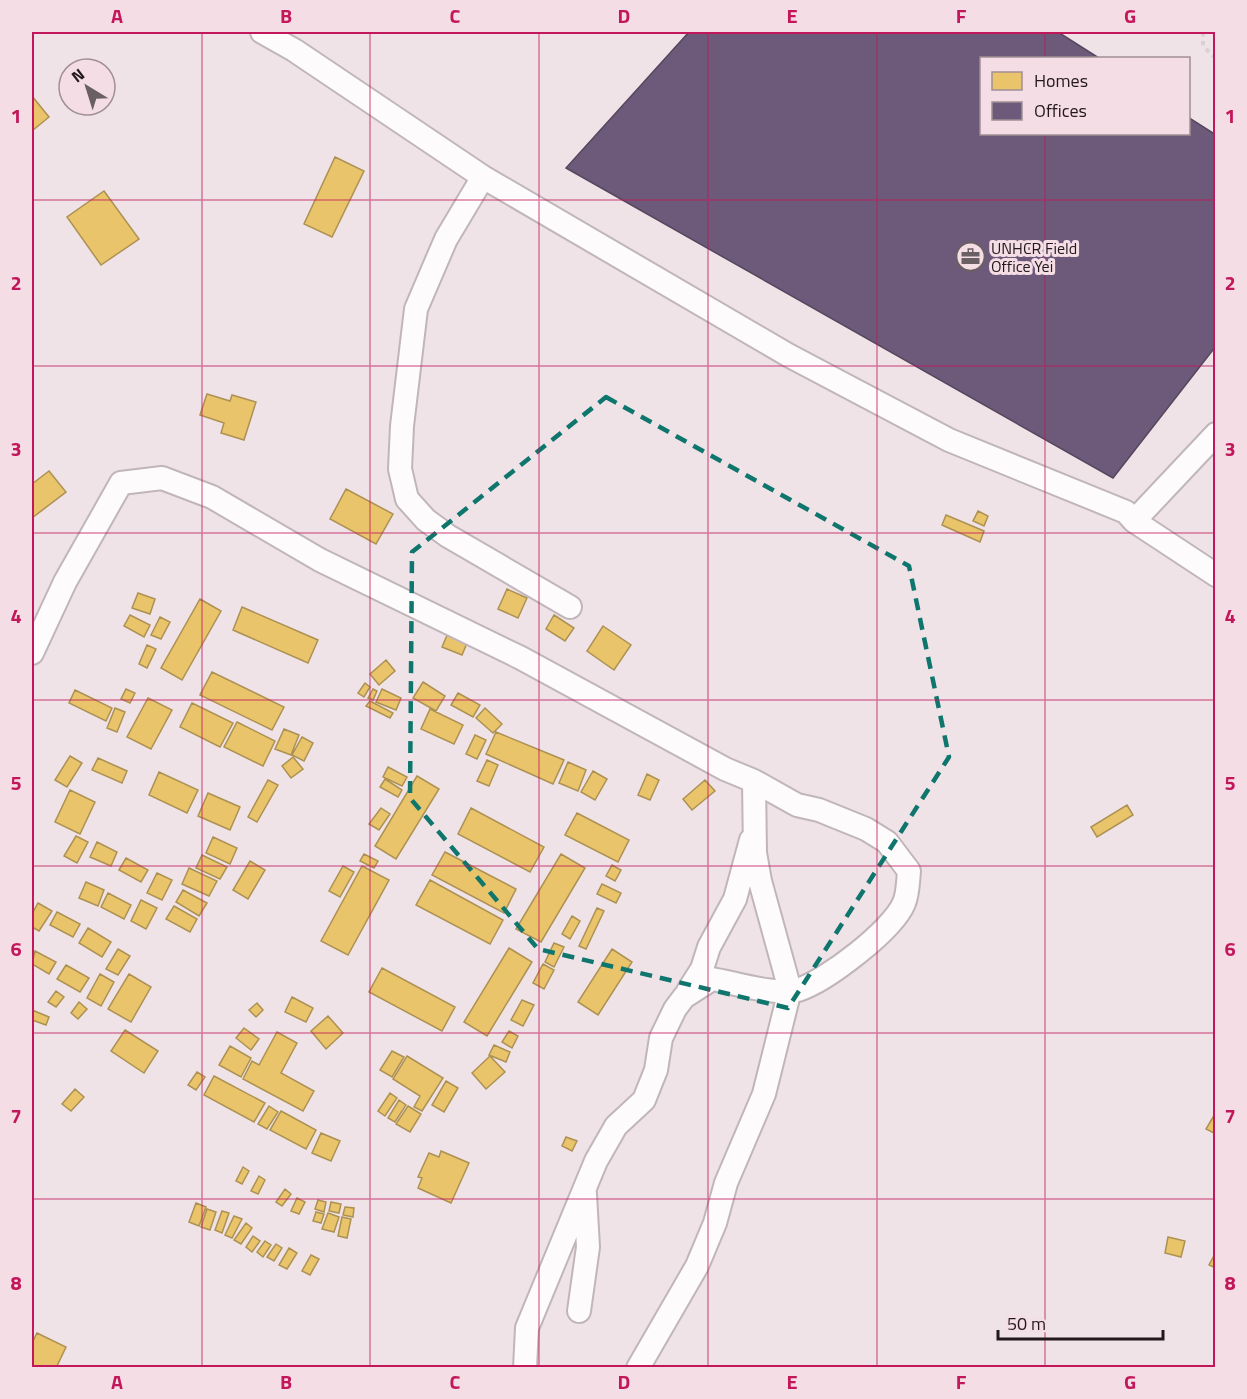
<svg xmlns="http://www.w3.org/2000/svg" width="1247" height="1399" font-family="'Titillium Web',sans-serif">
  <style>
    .homes { fill: #e9c46a; stroke: #ad9153; stroke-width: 1.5 }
    .offices { fill: #6d597a; stroke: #56465e; stroke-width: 1.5 }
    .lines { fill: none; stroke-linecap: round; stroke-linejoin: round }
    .minor-casing { stroke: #c0b6ba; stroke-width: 26 }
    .path { stroke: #d7d3d4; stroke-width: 4; stroke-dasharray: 4.5 4.5; stroke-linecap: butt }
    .minor { stroke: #fdfbfb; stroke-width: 22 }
    .marked { fill: none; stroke: #0f766e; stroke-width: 4.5; stroke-dasharray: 12 8; stroke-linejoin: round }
    .grid { fill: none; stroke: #c2185b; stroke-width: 1.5; stroke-opacity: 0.55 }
    .labels { text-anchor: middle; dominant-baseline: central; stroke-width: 6; stroke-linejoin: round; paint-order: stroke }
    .poi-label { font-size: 16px; fill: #22191c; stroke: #f5dde5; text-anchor: start }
    .neatline { fill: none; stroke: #c2185b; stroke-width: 2 }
    .grid-label { font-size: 20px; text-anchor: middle; font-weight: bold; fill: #c2185b }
  </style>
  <rect width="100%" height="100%" fill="#efe3e7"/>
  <path class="homes" d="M767,32H806L788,51Z
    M882,32H919L905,57L876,41Z
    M922,40L946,59L906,107L882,88Z
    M743,68L776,85L740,153L707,136Z
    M941,82L967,98L952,122L926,105Z
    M661,83L685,102L667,124L644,106Z
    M32,96L49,117L32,131Z
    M830,103L856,119L808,201L782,186Z
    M1005,134H1050L1029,164L998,143Z
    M1100,134H1127L1119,146Z
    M1155,134L1204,159L1192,182L1143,157Z
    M590,149L613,161L605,177L582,165Z
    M335,157L364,171L332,237L304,224Z
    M615,163L643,175L634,194L607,182Z
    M719,177L740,190L725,214L704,202Z
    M743,188L769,200L759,220L747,214L733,250L713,241L719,227L725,230Z
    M104,191L139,239L101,265L67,217Z
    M876,207L913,224L908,233L926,242L919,257L903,250L894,270L855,252Z
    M936,228L954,237L947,250L981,268L969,289L939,274L932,287L911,277Z
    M983,291L1030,312L1021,332L974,310Z
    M1056,325L1094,341L1083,367L1045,351Z
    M207,394L230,401L232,395L256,402L244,440L221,433L224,423L200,415Z
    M49,471L66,492L32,518V484Z
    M346,489L393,514L376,544L330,519Z
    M978,511L988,516L984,526L973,521Z
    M946,515L984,531L980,542L942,525Z
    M507,589L527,598L518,618L498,609Z
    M138,593L155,599L150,614L132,608Z
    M200,599L221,611L182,680L161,668Z
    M242,607L318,640L308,663L233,630Z
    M130,615L150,625L144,637L124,626Z
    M554,615L574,628L565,641L546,629Z
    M160,617L170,622L161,639L151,635Z
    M603,626L631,645L614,670L587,651Z
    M448,633L468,641L462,655L442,647Z
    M147,645L156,649L147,668L139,664Z
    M386,660L395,671L379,685L370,674Z
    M212,672L284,707L272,730L200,695Z
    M423,682L445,696L436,711L413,698Z
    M365,683L370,687L364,697L358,693Z
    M126,689L135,693L130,703L121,699Z
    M373,689L377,691L373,700L368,698Z
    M382,689L401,698L396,710L376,702Z
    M75,690L112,708L106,721L69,703Z
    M458,693L480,705L473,717L451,705Z
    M148,698L172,710L151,749L127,737Z
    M370,701L393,713L390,718L366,706Z
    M192,703L233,723L220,747L180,727Z
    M115,708L125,712L117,732L107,728Z
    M485,708L502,724L493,733L476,718Z
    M430,709L463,725L454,744L421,729Z
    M237,722L275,741L263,766L224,747Z
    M284,729L299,735L291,755L275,749Z
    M496,732L564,760L553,784L486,754Z
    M475,735L486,740L477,759L466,754Z
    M302,737L313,743L304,761L292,755Z
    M70,756L82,763L67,787L55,780Z
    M293,757L303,769L291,778L282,766Z
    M98,758L127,771L122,783L92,770Z
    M487,760L498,765L489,786L477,781Z
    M568,762L586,770L578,791L559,783Z
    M388,767L407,777L402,786L383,777Z
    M593,771L607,779L595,800L581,792Z
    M159,772L198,790L187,813L149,795Z
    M647,774L659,780L650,800L638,795Z
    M417,776L439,789L396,859L375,846Z
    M385,779L402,790L398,797L380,787Z
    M268,780L278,785L257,822L248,817Z
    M705,780L715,791L692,810L683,799Z
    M70,790L95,802L80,834L55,822Z
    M208,793L240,807L230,830L198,816Z
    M1127,805L1133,815L1097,837L1091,827Z
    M381,808L390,814L379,830L369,824Z
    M471,808L544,847L530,872L458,834Z
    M577,813L629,840L618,862L565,835Z
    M76,836L88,842L77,863L64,856Z
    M213,837L237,848L230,864L206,853Z
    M97,842L117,852L111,866L90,857Z
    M445,852L516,889L504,913L432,875Z
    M364,854L378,861L374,868L360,861Z
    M561,854L585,868L541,942L516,929Z
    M202,855L227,867L220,879L196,868Z
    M126,858L148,870L141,882L119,870Z
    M250,861L265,870L248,899L233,890Z
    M612,865L621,870L615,881L606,876Z
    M343,866L354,872L340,897L329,891Z
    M362,866L389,880L348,955L321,941Z
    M189,868L217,881L209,896L182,884Z
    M157,873L172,880L162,900L147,893Z
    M430,880L503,920L490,944L416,905Z
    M86,882L104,890L98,906L79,898Z
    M602,884L621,893L616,903L597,894Z
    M183,890L207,903L199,916L176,902Z
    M108,893L131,905L124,919L101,907Z
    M141,900L157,908L146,929L131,921Z
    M38,903L52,911L39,931L32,927V914Z
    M174,906L197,919L190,932L166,919Z
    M597,908L604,911L586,949L579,946Z
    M57,912L80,924L73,937L50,925Z
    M572,916L580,921L570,939L562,934Z
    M88,928L111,942L102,957L79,943Z
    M554,943L564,947L554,967L545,962Z
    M509,948L532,962L487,1036L464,1022Z
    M118,949L130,956L118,975L106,969Z
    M612,949L632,962L598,1015L578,1002Z
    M35,951L56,962L49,974L32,964Z
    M543,964L554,970L544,989L533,983Z
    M66,965L89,978L80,992L57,979Z
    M382,968L455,1007L442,1031L369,992Z
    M100,974L114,982L101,1006L87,998Z
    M129,974L151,987L131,1022L108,1009Z
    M56,991L64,997L56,1007L48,1002Z
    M292,997L313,1008L306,1022L285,1012Z
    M522,1000L534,1005L523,1026L511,1020Z
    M79,1002L87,1009L78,1019L71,1013Z
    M257,1003L263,1010L256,1017L249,1010Z
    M32,1010L49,1017L46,1025L32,1020Z
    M328,1016L343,1033L326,1049L311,1031Z
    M244,1028L259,1039L251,1050L236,1038Z
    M125,1030L158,1051L144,1073L111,1051Z
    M509,1031L518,1036L512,1048L502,1042Z
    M277,1032L297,1043L281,1073L314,1091L303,1111L243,1079L252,1061L259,1065Z
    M494,1045L510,1052L506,1062L489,1055Z
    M230,1046L251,1058L241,1077L219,1065Z
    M392,1051L404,1057L392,1077L380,1070Z
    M407,1056L443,1078L422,1111L414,1107L420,1096L393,1079Z
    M490,1056L505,1072L486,1089L472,1073Z
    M197,1072L205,1077L196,1090L188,1085Z
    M214,1076L265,1103L254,1122L204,1095Z
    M446,1081L458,1088L444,1112L432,1105Z
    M75,1089L84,1097L71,1111L62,1104Z
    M390,1093L397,1098L385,1116L378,1111Z
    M399,1100L406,1105L395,1122L388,1118Z
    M269,1106L278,1112L267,1129L258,1124Z
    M408,1106L421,1114L410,1132L396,1124Z
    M281,1111L316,1130L306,1149L270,1130Z
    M1216,1112V1134L1206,1129Z
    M321,1133L340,1141L331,1161L312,1153Z
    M566,1137L577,1141L572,1151L562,1146Z
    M441,1151L469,1163L451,1203L418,1188L422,1178L418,1177L429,1153L439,1157Z
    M243,1167L249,1171L242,1184L236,1181Z
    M259,1176L265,1180L258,1194L251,1191Z
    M285,1189L291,1194L282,1206L276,1202Z
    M297,1198L305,1202L299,1214L291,1211Z
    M318,1200L326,1202L324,1212L315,1209Z
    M331,1202L341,1204L339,1213L329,1211Z
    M196,1203L206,1207L199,1226L189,1222Z
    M345,1207L354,1208L353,1217L343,1215Z
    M207,1209L216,1212L210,1230L201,1227Z
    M222,1211L229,1213L222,1233L215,1230Z
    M316,1212L324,1214L321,1223L313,1221Z
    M328,1213L339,1217L334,1232L322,1229Z
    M234,1216L242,1219L232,1238L225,1235Z
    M342,1217L351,1219L347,1238L338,1236Z
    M246,1223L252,1228L241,1244L234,1240Z
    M253,1236L260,1241L252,1252L246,1247Z
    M1168,1237L1185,1241L1181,1257L1165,1253Z
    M265,1241L271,1245L263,1257L257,1252Z
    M276,1244L282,1248L274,1261L267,1257Z
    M289,1248L297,1253L287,1269L279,1265Z
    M1216,1252V1268L1209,1265Z
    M311,1255L319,1259L310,1275L302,1271Z
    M37,1333L66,1347L56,1368H32V1343Z"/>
  <path class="offices" d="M689,32H1058L1099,58H982V134H1188V117L1216,135V346L1113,478L566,168Z"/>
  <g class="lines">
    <defs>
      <path id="minor" d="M262,32L294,50L483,177L788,355L949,440L1126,512L1134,521L1216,575
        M483,177L446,239L416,309L402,426L400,469L407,499L426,520L448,536L570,607
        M1134,521L1216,434
        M32,653L65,582L121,483L162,478L212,497L320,560L521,658L725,769L754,781L797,805L819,810L866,829L887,842L909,871C908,881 908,894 904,903C893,930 826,981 798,990C776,996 735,983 712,979L684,997L675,1009L661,1038L656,1070L644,1100L616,1126L596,1161L527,1328L525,1368
        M688,991L702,969L709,947L735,899L751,840
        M579,1311L588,1247L585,1194
        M638,1368L697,1266L715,1223L726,1183L764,1094L790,990L760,881L755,853L754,781"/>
    </defs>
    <use href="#minor" class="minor-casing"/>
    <path class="path" d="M1203,32V46L1216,59"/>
    <use href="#minor" class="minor"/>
  </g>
  <path class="marked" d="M606,397L909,566L949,757L788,1008L538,949L410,798L412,552Z"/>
  <path class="grid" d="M202,32V1368M370,32V1368M539,32V1368M708,32V1368M877,32V1368M1045,32V58M1045,134V1368M32,200H1216M32,366H1216M32,533H1216M32,700H1216M32,866H1216M32,1033H1216M32,1199H1216"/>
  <defs>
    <symbol id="office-ring" viewBox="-11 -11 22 22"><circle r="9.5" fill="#f5dde5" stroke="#6a6063" stroke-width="1.5"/><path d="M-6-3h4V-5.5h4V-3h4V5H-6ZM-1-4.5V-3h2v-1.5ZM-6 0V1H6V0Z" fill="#6a6063"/></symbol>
  </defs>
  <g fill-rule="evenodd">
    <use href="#office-ring" x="954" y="240" width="33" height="33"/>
  </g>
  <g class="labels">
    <g class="poi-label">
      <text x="991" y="248">UNHCR Field<tspan x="991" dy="18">Office Yei</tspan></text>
    </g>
  </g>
  <rect width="1247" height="1399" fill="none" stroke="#f5dde5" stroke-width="66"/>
  <rect x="980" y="57" width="210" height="78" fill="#f5dde5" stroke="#a18f95" stroke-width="1.5"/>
  <rect x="992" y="72" width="30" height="18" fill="#e9c46a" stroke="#a18f95" stroke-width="1.5"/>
  <text x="1034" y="87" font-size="18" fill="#22191c">Homes</text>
  <rect x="992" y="102" width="30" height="18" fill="#6d597a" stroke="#a18f95" stroke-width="1.5"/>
  <text x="1034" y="117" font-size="18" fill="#22191c">Offices</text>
  <g transform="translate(87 87) rotate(322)"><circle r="28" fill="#f5dde5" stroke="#a18f95" stroke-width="1.5"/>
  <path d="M0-4.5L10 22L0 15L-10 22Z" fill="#6a6063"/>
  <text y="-9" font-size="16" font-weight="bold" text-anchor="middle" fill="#22191c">N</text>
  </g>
  <path d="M998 1330v9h165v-9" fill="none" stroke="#22191c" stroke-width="3"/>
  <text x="1007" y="1330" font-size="18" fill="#22191c" stroke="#f5dde5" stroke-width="4.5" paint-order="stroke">50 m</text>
  <rect x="33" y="33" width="1181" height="1333" class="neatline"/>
  <g class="grid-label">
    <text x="117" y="23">A</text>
    <text x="286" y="23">B</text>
    <text x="455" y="23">C</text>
    <text x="624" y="23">D</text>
    <text x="792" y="23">E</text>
    <text x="961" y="23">F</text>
    <text x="1130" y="23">G</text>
    <text x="16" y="123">1</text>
    <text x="1230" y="123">1</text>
    <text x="16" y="290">2</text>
    <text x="1230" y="290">2</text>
    <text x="16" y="456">3</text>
    <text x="1230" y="456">3</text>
    <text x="16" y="623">4</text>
    <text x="1230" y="623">4</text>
    <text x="16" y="790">5</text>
    <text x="1230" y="790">5</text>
    <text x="16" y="956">6</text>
    <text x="1230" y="956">6</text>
    <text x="16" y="1123">7</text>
    <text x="1230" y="1123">7</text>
    <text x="16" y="1290">8</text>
    <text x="1230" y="1290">8</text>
    <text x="117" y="1389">A</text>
    <text x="286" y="1389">B</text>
    <text x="455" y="1389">C</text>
    <text x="624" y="1389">D</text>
    <text x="792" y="1389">E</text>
    <text x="961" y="1389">F</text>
    <text x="1130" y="1389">G</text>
  </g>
</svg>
